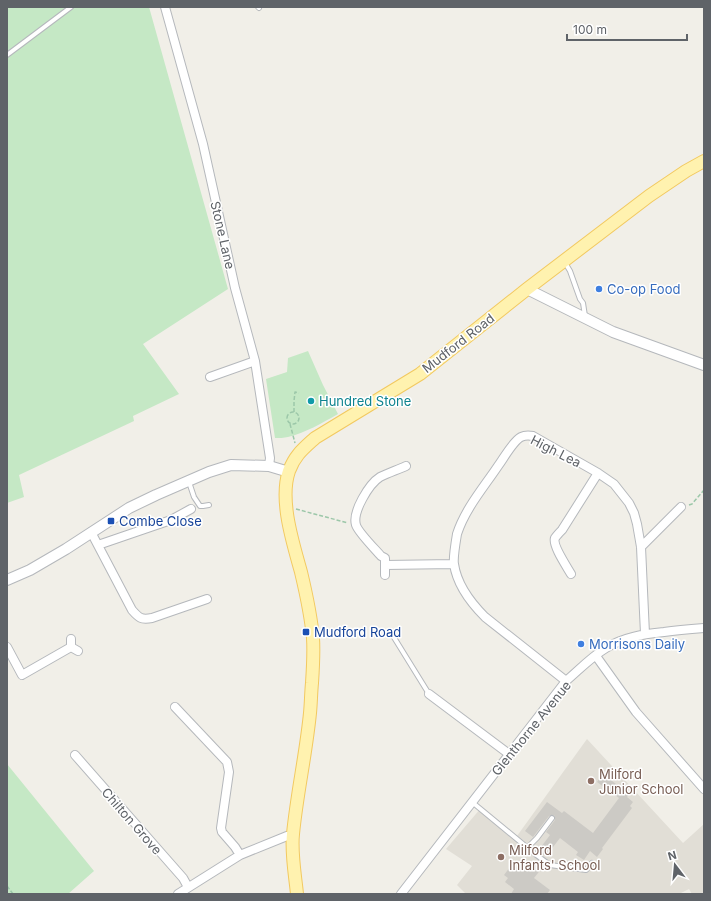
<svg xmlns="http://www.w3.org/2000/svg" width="711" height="901" font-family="Inter,sans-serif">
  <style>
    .education { fill: #e1ded6 }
    .green { fill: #c5e8c5 }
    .building { fill: #cccac5 }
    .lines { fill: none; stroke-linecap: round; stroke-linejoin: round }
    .service-casing { stroke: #b5b8bc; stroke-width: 6 }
    .minor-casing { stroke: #b5b8bc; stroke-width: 10 }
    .tertiary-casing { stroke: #b5b8bc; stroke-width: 12 }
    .primary-casing { stroke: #f2c960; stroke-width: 14 }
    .path { stroke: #9cc7a9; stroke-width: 1.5; stroke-dasharray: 4 2; stroke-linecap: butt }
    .service { stroke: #fff; stroke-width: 4 }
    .minor { stroke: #fff; stroke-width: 8 }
    .tertiary { stroke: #fff; stroke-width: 10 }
    .primary { stroke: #fff2af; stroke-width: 12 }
    .shop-dot { fill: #3f7fe0; stroke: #fff; stroke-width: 1.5 }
    .culture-dot { fill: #0f9aa8; stroke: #fff; stroke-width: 1.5 }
    .transit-dot { fill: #1a4fb4; stroke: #fff; stroke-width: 1.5 }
    .education-dot { fill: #8d6e63; stroke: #fff; stroke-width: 1.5 }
    .labels { text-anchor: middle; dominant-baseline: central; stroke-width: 3; stroke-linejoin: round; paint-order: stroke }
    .street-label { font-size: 13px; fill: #5f6368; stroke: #fff }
    .shop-label { font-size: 13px; fill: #366cbe; stroke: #fff; text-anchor: start }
    .culture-label { font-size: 13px; fill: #0d838f; stroke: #fff; text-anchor: start }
    .transit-label { font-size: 13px; fill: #164399; stroke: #fff; text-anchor: start }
    .education-label { font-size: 13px; fill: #785e54; stroke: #fff; text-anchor: start }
  </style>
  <rect width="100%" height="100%" fill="#f1efe8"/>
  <path class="education" d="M587,739L683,843L704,824V868L703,869L704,870V894H692L689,889L679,894H466L457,885L472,866L446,849L481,808L517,836Z"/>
  <path class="green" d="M7,7H149L228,289L143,344L179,394L133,416L134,421L19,475L24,497L7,503Z
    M308,351L323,385L338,414C322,423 305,433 288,437C284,438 279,438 275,438L266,379L287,372L288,358Z
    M7,764L94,871L68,894H7Z"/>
  <path class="building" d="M603,774L629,794L627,797L633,802L630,806L632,808L602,848L603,849L597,857L590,851L584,860L576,855L578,852L560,838L546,856L538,851L550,835L546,832L555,820V816L553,815L549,816L533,837L525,831L547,802L562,813L564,811L593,833L619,798L597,782Z
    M520,863L531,871L536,864L542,868L534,878L550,890L547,894H511L514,889L505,882L508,878L504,875L510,867L514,870Z"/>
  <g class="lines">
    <defs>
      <path id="service" d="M258,7L259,8
        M7,55L71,7
        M564,261L570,271L580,299L583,303L585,316
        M189,482L194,497L200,506H203L209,505
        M390,631L429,694
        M472,802L535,854L550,865L586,870L592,863
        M527,848L537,838L552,818"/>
      <path id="minor" d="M165,7L203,144L235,288L255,361L270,458L269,466
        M210,377L255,361
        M91,532L132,610C139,618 141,620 152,618L207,599
        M98,545L171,520L191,509
        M641,547L681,507
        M385,565L454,564
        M571,574C567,567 552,545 555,538C557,535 560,532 562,530L598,473
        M385,575V558L381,556C375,549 358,532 356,525C352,512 369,484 380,477C388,473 397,470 406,466
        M71,639V647L78,651
        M7,647L22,675L71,647
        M596,656L636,712L704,789
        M566,681L485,617C470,602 457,585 454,564C453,559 456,540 457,534C465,509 484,487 498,466C504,458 513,441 521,437C525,435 528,435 533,436L598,473L614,484L629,503L634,513L637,524L641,547L645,634
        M429,694L509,754
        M175,707L227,762L229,772L221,828L222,832L235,847L240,855
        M75,755L183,878L188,887
        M178,894L240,855L287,836L293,835
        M401,894L566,681C579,670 591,657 606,648C624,637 644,634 664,632C678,630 691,629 704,628"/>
      <path id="tertiary" d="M527,289L613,332L704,365
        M7,580L30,570L66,549L129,508L156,495L209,472L231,465L269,466L289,472"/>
      <path id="primary" d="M297,894C295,874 291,853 293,834C297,793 306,754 310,713C311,703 311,693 312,683C313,668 314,653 313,638C311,616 306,593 301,572C293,543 279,500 289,471C295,455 303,449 315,438L420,374L527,289L649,196L686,171L704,161"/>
    </defs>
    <use href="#service" class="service-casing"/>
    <use href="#minor" class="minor-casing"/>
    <use href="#tertiary" class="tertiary-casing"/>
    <use href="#primary" class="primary-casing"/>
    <path class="path" d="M287 418a6 6 0 1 1 12 0a6 6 0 1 1-12 0Z
      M294,412V401L295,392L299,393
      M290,424L295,443
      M689,505L692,504L704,490
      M296,509L348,523
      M7,886L13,894"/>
    <use href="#service" class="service"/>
    <use href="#minor" class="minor"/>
    <use href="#tertiary" class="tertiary"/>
    <use href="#primary" class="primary"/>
  </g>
  <g class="shop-dot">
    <circle cx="599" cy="289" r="4"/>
    <circle cx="581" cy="644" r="4"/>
  </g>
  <circle class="culture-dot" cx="311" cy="401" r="4"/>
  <g class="transit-dot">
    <rect x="107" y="517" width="8" height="8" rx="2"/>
    <rect x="302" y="628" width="8" height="8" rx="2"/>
  </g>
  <g class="education-dot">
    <circle cx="591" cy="781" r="4"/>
    <circle cx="501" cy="857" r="4"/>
  </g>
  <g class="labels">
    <g class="street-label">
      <text transform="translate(223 235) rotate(77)">Stone Lane</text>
      <text transform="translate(458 343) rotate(-38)">Mudford Road</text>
      <text transform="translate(556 451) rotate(27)">High Lea</text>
      <text transform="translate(531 728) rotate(-51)">Glenthorne Avenue</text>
      <text transform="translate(132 821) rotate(49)">Chilton Grove</text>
    </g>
    <g class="shop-label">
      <text x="607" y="289">Co-op Food</text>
      <text x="589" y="644">Morrisons Daily</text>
    </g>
    <g class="culture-label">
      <text x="319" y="401">Hundred Stone</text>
    </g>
    <g class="transit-label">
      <text x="119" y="521">Combe Close</text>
      <text x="314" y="632">Mudford Road</text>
    </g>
    <g class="education-label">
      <text x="599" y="774">Milford<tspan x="599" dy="15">Junior School</tspan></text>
      <text x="509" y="850">Milford<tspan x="509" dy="15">Infants' School</tspan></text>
    </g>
  </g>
  <rect width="711" height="901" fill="none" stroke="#5f6368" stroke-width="16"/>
  <g transform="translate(675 865) rotate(344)" stroke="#ffffff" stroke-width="3" paint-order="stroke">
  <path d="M0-3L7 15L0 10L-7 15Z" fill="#5f6368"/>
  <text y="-6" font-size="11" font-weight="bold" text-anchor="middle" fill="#5f6368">N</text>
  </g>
  <path d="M567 34v6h120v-6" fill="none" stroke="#5f6368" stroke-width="2"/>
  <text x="573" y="34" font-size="12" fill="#5f6368" stroke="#ffffff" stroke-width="3" paint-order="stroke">100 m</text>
</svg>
